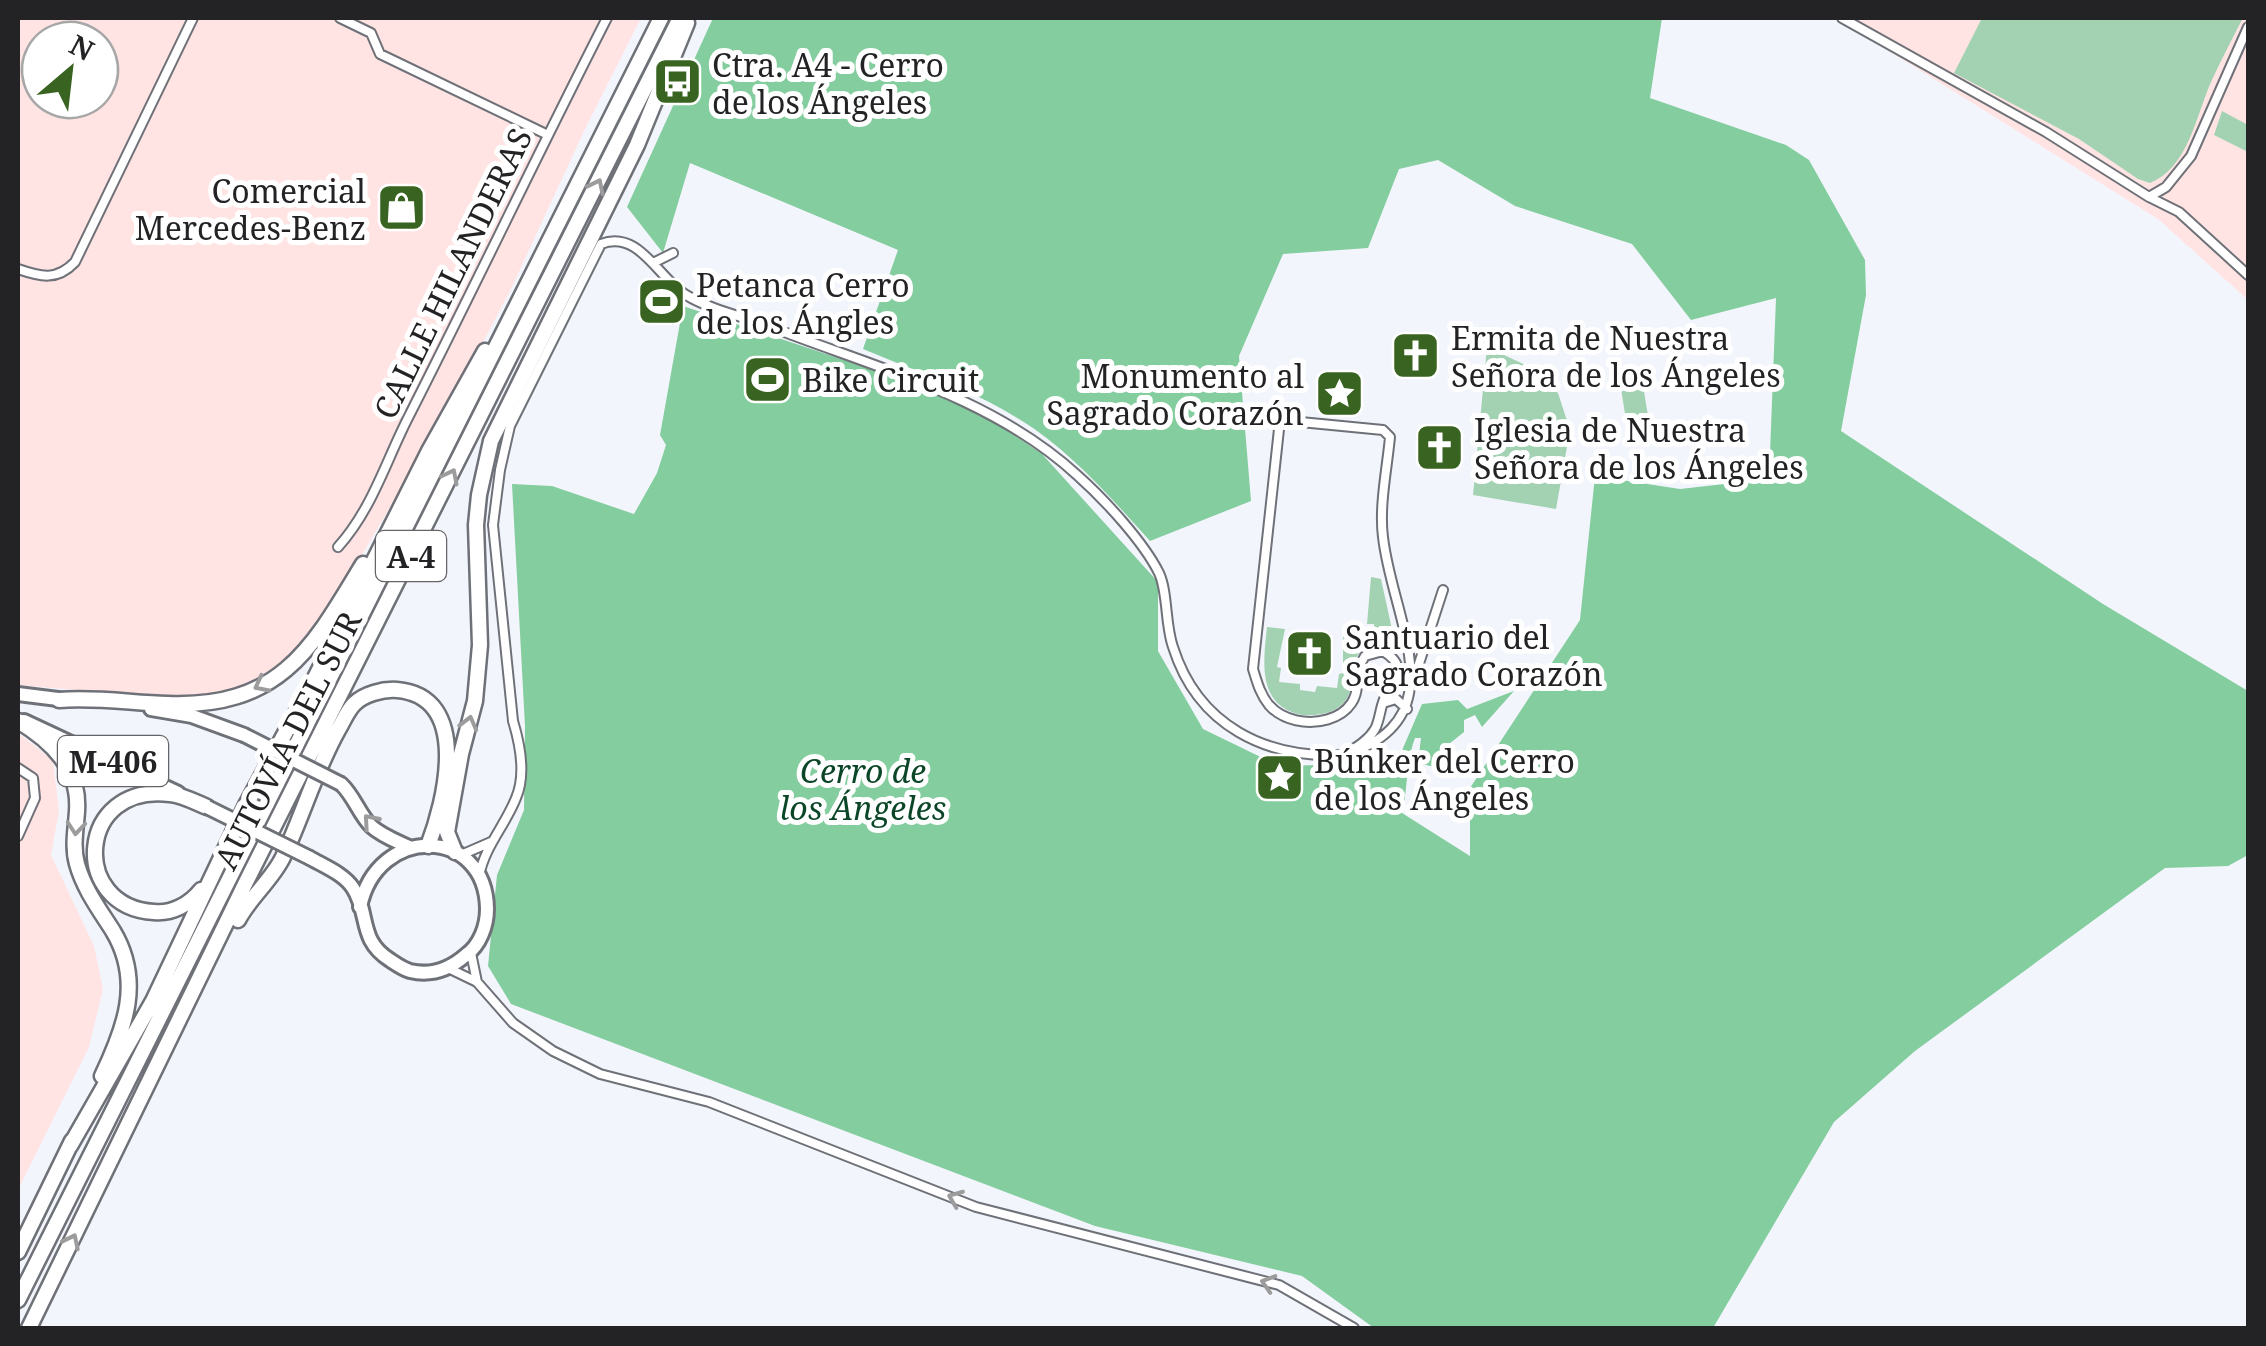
<svg xmlns="http://www.w3.org/2000/svg" width="2266" height="1346" font-family="'Noto Serif',serif">
  <style>
    .industrial { fill: #ffe4e3; fill-rule: evenodd }
    .green { fill: #a3d2b2 }
    .forest { fill: #84cd9e }
    .lines { fill: none; stroke-linecap: round; stroke-linejoin: round }
    .minor-casing { stroke: #6f7178; stroke-width: 12 }
    .trunk-casing { stroke: #6f7178; stroke-width: 18 }
    .motorway-casing { stroke: #6f7178; stroke-width: 19 }
    .minor { stroke: #fff; stroke-width: 8 }
    .trunk { stroke: #fff; stroke-width: 12 }
    .motorway { stroke: #fff; stroke-width: 14 }
    .trunk-bridge-casing { stroke: #6f7178; stroke-width: 18; stroke-linecap: butt }
    .trunk-bridge { stroke: #fff; stroke-width: 12 }
    .oneway { stroke: #9c9c9d }
    .labels { text-anchor: middle; dominant-baseline: central; stroke-width: 10; stroke-linejoin: round; paint-order: stroke }
    .shield { fill: #fff; stroke: #656567; stroke-width: 2.5 }
    .shield-label { font-size: 30px; font-weight: bold; fill: #232326 }
    .poi-label { font-size: 32px; fill: #232326; stroke: #fff; text-anchor: start }
    .street-label { font-size: 32px; fill: #232326; stroke: #fff }
    .park-label { font-size: 32px; font-style: italic; fill: #0c4628; stroke: #fff }
  </style>
  <rect width="100%" height="100%" fill="#f3f5fd"/>
  <path class="industrial" d="M18,18H641L586,127L511,289L450,405L363,553L313,631L286,663L239,691L196,696H145L18,685ZM40,40H100V100H40Z
    M1836,18H2248V300L2158,219Z
    M18,733L53,760L59,811L51,855L94,946L103,989L89,1047L18,1190Z"/>
  <path class="green" d="M1982,18H2243C2232,39 2221,60 2211,82C2196,116 2188,168 2150,183L2138,179L2079,139L1954,73Z
    M2222,111L2248,125V152L2214,135Z
    M1487,347L1532,368L1558,393L1570,430L1556,509L1473,495Z
    M1643,385L1649,422L1627,426L1621,389Z
    M1371,577L1381,579L1395,643H1375L1374,624H1367Z
    M1267,627L1285,629L1277,667L1281,668L1279,682L1300,684V690L1315,692L1317,686L1337,688L1339,674L1343,673V635L1362,637L1367,646C1340,665 1362,689 1340,706C1331,714 1314,716 1303,715C1257,707 1263,663 1267,627Z"/>
  <path class="forest" d="M713,18H1662L1650,98L1786,145L1809,160L1865,260L1866,295L1841,431L2103,604L2248,691V855L2228,866L2165,868L1915,1051L1834,1122L1713,1328H1374L1302,1276L1095,1226L511,1004L488,966L497,875L524,810L525,726L512,484L552,486L634,514L657,473L666,445L660,435L683,306L963,400L1042,454L1158,582V651L1203,729L1279,766L1400,763L1403,748L1422,704L1458,700L1467,709L1514,691L1482,727L1475,715L1464,720V732L1449,744L1447,770L1418,763L1421,738H1415C1406,761 1408,788 1402,813L1470,856V788L1580,620L1595,476L1680,489L1769,479L1776,298L1691,320L1632,244L1515,206L1438,160L1399,169L1368,248L1283,254L1239,356L1251,501L1150,541C1110,497 1070,450 1019,419C971,389 915,371 863,349L898,250L690,163L663,253L627,207Z"/>
  <g class="lines">
    <defs>
      <path id="minor" d="M340,18L371,33L380,54L548,135
        M1842,18L2046,132L2149,197L2179,212L2248,275
        M2149,197L2166,187L2191,156L2248,27
        M653,263L673,253
        M18,269C41,277 57,281 75,262L193,18
        M1280,420L1383,430L1390,437C1387,469 1379,506 1383,537C1392,620 1459,719 1344,755C1355,748 1368,741 1375,729C1380,720 1380,707 1385,697C1395,678 1408,666 1383,651L1365,656L1355,673C1369,722 1297,737 1269,705C1260,694 1257,682 1253,669Z
        M338,547C373,508 386,460 410,414C477,282 540,149 607,18
        M1394,684L1412,685L1443,590
        M1383,703L1396,699L1407,709
        M18,768L33,778L35,798L18,836
        M461,855L491,842
        M479,876C485,846 505,826 516,798C526,775 520,744 513,721L493,525L500,470L510,426L601,244C639,229 658,278 686,295C711,310 745,317 771,327C876,368 992,397 1077,475C1104,499 1143,541 1159,573C1168,592 1165,625 1173,647C1198,726 1266,759 1344,755
        M471,953L477,982
        M448,968L477,982L513,1023L553,1051L600,1074L709,1102L976,1207L1279,1285L1354,1328"/>
      <path id="trunk" d="M18,694L66,700
        M151,709L192,716L244,735
        M24,721L178,793
        M341,784C354,796 359,814 371,826C382,836 396,841 409,847
        M310,858C324,866 344,874 353,888C370,914 358,940 390,960C396,964 403,969 410,971C431,976 450,969 466,955C480,945 487,926 487,909C486,826 377,824 360,907"/>
      <path id="motorway" d="M59,700C98,697 131,703 168,704C280,708 312,649 363,564
        M18,721C51,741 80,768 77,811C76,829 72,846 77,864C84,889 99,909 113,931C143,981 125,1028 102,1076
        M455,852L447,832L461,754L475,701L480,645L476,525L479,495L491,441L637,145L687,23
        M201,890C190,904 172,914 154,912C69,907 77,782 170,794C182,795 195,802 207,807
        M238,920C250,897 272,880 283,857C303,815 315,771 338,730C343,722 347,711 354,704C364,694 383,689 397,690C472,696 445,802 428,846
        M70,1146L153,1001L246,805L313,682L429,451L485,351
        M18,1252L72,1141
        M18,1300L661,18
        M29,1328L246,882L680,18"/>
    </defs>
    <use href="#minor" class="minor-casing"/>
    <use href="#trunk" class="trunk-casing"/>
    <use href="#motorway" class="motorway-casing"/>
    <use href="#minor" class="minor"/>
    <use href="#trunk" class="trunk"/>
    <use href="#motorway" class="motorway"/>
    <defs>
      <path id="trunk-bridge" d="M244,735L341,784
        M207,807L310,858"/>
    </defs>
    <use href="#trunk-bridge" class="trunk-bridge-casing"/>
    <use href="#trunk-bridge" class="trunk-bridge"/>
  </g>
  <defs><path id="oneway-chevron" d="M-2-3.5L2.5 0L-2 3.5" fill="none" stroke-width="1.6" stroke-linecap="round" stroke-linejoin="round" transform="scale(2.5)"/></defs>
  <g class="oneway">
    <use href="#oneway-chevron" transform="translate(597 186) rotate(-64)"/>
    <use href="#oneway-chevron" transform="translate(451 476) rotate(-63)"/>
    <use href="#oneway-chevron" transform="translate(261 685) rotate(153)"/>
    <use href="#oneway-chevron" transform="translate(469 723) rotate(-75)"/>
    <use href="#oneway-chevron" transform="translate(370 821) rotate(-131)"/>
    <use href="#oneway-chevron" transform="translate(76 828) rotate(95)"/>
    <use href="#oneway-chevron" transform="translate(955 1198) rotate(-158)"/>
    <use href="#oneway-chevron" transform="translate(72 1241) rotate(-64)"/>
    <use href="#oneway-chevron" transform="translate(1268 1283) rotate(-163)"/>
  </g>
  <defs>
    <symbol id="bus-square" viewBox="-11 -11 22 22"><rect x="-9" y="-9" width="18" height="18" rx="4" fill="#386320" stroke="#fff"/><path d="M-5-6H5V4H4V6H2V4H-2V6H-4V4H-5ZM-3.5-4V0h7V-4ZM-3.5 1.2v1.5H-2V1.2ZM2 1.2v1.5H3.5V1.2Z" fill="#fff"/></symbol>
    <symbol id="shop-square" viewBox="-11 -11 22 22"><rect x="-9" y="-9" width="18" height="18" rx="4" fill="#386320" stroke="#fff"/><path d="M-5-2.5h2.3a2.7 3.5 0 0 1 5.4 0H5L5.5 6h-11ZM-1.5-2.5h3a1.5 2.3 0 0 0-3 0Z" fill="#fff"/></symbol>
    <symbol id="stadium-square" viewBox="-11 -11 22 22"><rect x="-9" y="-9" width="18" height="18" rx="4" fill="#386320" stroke="#fff"/><path d="M0-5a6.5 5 0 1 0 0 10a6.5 5 0 1 0 0-10ZM-3.5-1.8h7v3.6h-7Z" fill="#fff"/></symbol>
    <symbol id="church-square" viewBox="-11 -11 22 22"><rect x="-9" y="-9" width="18" height="18" rx="4" fill="#386320" stroke="#fff"/><path d="M-1.2-6h2.4v3.5h3.3v2.4h-3.3V6h-2.4V-.1h-3.3v-2.4h3.3Z" fill="#fff"/></symbol>
    <symbol id="sight-square" viewBox="-11 -11 22 22"><rect x="-9" y="-9" width="18" height="18" rx="4" fill="#386320" stroke="#fff"/><path d="M0-6L1.8-2.2L6-1.7L2.9 1.2L3.7 5.4L0 3.3L-3.7 5.4L-2.9 1.2L-6-1.7L-1.8-2.2Z" fill="#fff"/></symbol>
  </defs>
  <g fill-rule="evenodd">
    <use href="#bus-square" x="650" y="54" width="55" height="55"/>
    <use href="#shop-square" x="374" y="180" width="55" height="55"/>
    <use href="#stadium-square" x="634" y="274" width="55" height="55"/>
    <use href="#church-square" x="1388" y="328" width="55" height="55"/>
    <use href="#stadium-square" x="740" y="352" width="55" height="55"/>
    <use href="#sight-square" x="1312" y="366" width="55" height="55"/>
    <use href="#church-square" x="1412" y="420" width="55" height="55"/>
    <use href="#church-square" x="1282" y="626" width="55" height="55"/>
    <use href="#sight-square" x="1252" y="750" width="55" height="55"/>
  </g>
  <g class="labels">
    <g class="shield">
      <rect x="376" y="531" width="70" height="50" rx="8"/>
      <rect x="58" y="736" width="110" height="50" rx="8"/>
    </g>
    <g class="shield-label">
      <text x="411" y="556">A-4</text>
      <text x="113" y="761">M-406</text>
    </g>
    <g class="poi-label">
      <text x="712" y="64">Ctra. A4 - Cerro<tspan x="712" dy="37">de los Ángeles</tspan></text>
      <text x="366" y="190" text-anchor="end">Comercial<tspan x="366" dy="37">Mercedes-Benz</tspan></text>
      <text x="696" y="284">Petanca Cerro<tspan x="696" dy="37">de los Ángles</tspan></text>
      <text x="1451" y="337">Ermita de Nuestra<tspan x="1451" dy="37">Señora de los Ángeles</tspan></text>
      <text x="1304" y="375" text-anchor="end">Monumento al<tspan x="1304" dy="37">Sagrado Corazón</tspan></text>
      <text x="802" y="379">Bike Circuit</text>
      <text x="1474" y="429">Iglesia de Nuestra<tspan x="1474" dy="37">Señora de los Ángeles</tspan></text>
      <text x="1345" y="636">Santuario del<tspan x="1345" dy="37">Sagrado Corazón</tspan></text>
      <text x="1314" y="760">Búnker del Cerro<tspan x="1314" dy="37">de los Ángeles</tspan></text>
    </g>
    <g class="street-label">
      <text transform="translate(452 273) rotate(-64)">CALLE HILANDERAS</text>
      <text transform="translate(287 740) rotate(-63)">AUTOVÍA DEL SUR</text>
    </g>
    <g class="park-label">
      <text x="863" y="770">Cerro de<tspan x="863" dy="37">los Ángeles</tspan></text>
    </g>
  </g>
  <rect width="2266" height="1346" fill="none" stroke="#232326" stroke-width="40"/>
  <g transform="translate(70 70) rotate(28)"><circle r="48" fill="#ffffff" stroke="#a7a7a8" stroke-width="2.5"/>
  <path d="M0-8L18 38L0 25L-18 38Z" fill="#386320"/>
  <text y="-15" font-size="28" font-weight="bold" text-anchor="middle" fill="#232326">N</text>
  </g>
</svg>
